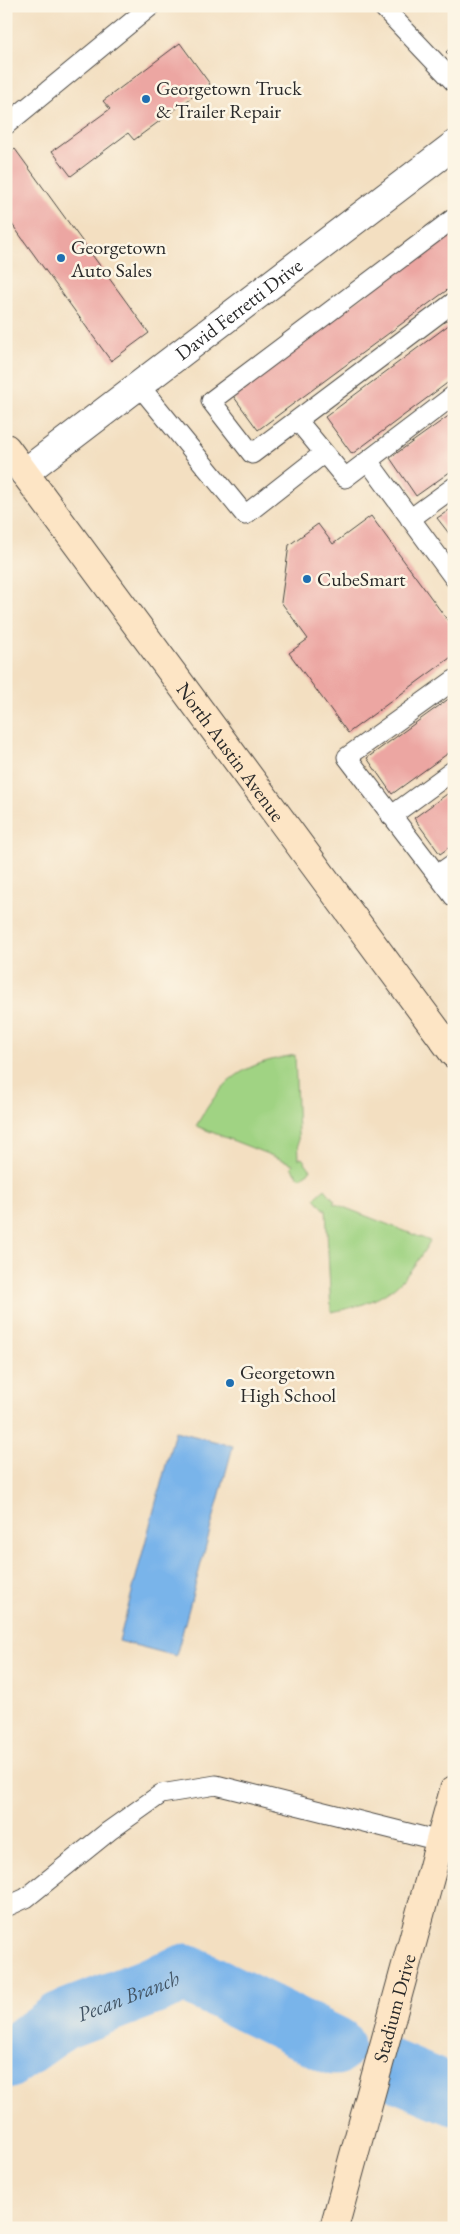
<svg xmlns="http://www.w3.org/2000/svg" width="460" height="2234" font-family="'EB Garamond',serif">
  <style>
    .green { fill: #a0d383; stroke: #667f57 }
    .water { fill: #79b4ea; stroke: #52708a }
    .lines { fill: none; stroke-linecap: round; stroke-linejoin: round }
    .river { stroke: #79b4ea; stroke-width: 59 }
    .building { fill: #eca6a2 }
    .lane-casing { stroke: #494642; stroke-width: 21 }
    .street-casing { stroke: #494642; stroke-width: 30 }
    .secondary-casing { stroke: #494642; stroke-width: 30 }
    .lane { stroke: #fff; stroke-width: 19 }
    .street { stroke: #fff; stroke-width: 28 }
    .secondary { stroke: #fde5c5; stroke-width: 28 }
    .poi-dot { fill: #1f6fb2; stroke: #fcf5e5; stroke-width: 2 }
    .labels { text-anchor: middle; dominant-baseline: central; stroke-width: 5; stroke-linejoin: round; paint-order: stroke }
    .poi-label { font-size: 20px; fill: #2b2b2b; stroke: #fcf5e5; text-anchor: start }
    .street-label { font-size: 20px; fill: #2b2b2b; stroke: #fcf5e5 }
    .water-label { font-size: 21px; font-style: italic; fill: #425464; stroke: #fcf5e5 }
  </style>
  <rect width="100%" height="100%" fill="#fcf5e5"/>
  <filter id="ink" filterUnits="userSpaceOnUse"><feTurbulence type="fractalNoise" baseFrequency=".02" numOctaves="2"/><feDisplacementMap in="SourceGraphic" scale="10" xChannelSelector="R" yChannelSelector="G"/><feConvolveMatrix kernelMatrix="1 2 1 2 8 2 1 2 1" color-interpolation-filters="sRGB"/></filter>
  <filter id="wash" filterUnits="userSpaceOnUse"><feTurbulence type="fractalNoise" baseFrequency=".0096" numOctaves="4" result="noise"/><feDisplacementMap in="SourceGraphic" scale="20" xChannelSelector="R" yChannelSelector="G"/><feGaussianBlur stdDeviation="1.12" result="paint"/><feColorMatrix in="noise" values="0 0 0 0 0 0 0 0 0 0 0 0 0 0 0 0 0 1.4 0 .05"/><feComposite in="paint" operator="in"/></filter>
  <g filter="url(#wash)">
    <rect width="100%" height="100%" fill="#f3dfc1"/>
    <path class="green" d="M295,1055L299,1159L302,1158L311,1170L300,1178L291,1167L293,1164L196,1126C223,1079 241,1064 295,1055Z
      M325,1189L335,1201L333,1203L430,1241C402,1288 385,1302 331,1312L326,1209H324L315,1198Z"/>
    <path class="water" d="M175,1431L233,1446L176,1656L119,1641Z"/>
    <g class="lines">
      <g class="river">
        <path id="s1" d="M6,2060L61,2021L186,1973L335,2046"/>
        <path d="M390,2069L454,2096"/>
      </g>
    </g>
    <g id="blocks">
      <path class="building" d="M180,43L210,84L134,140L128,133L71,176L52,151L110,109L103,101Z
        M454,44V60L446,52Z
        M15,149L149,333L111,361L6,216V156Z
        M454,229V285L258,430L231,393Z
        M454,321V378L352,454L325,417Z
        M454,412V469L416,496L390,458Z
        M454,507V540L437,518Z
        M371,516L454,629V655L348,733L289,653L308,639L281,602L289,545L318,524L333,544Z
        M454,695V749L392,794L367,758Z
        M454,789V844L440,854L414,818Z"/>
    </g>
  </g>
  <g filter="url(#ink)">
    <use href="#blocks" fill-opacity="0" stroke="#494642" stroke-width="1"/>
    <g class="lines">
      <defs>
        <path id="lane" d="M382,6L454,82
          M6,125L151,6
          M454,218L211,401L252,454L454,302
          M138,384L245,515L324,453
          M297,420L345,478L454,395
          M368,461L454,578
          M410,519L454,487
          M454,680L347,757L454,897
          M391,816L454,770
          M437,875L454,863
          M6,1907L26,1898L109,1831L161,1794L216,1785L440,1841"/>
        <g id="street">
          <path id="s2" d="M24,473L454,145"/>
        </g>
        <g id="secondary">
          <path id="s3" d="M6,448L454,1054"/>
          <path id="s4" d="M334,2228L454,1790"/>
        </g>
      </defs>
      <use href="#lane" class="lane-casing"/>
      <use href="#street" class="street-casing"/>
      <use href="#secondary" class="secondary-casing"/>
      <use href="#lane" class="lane"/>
      <use href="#street" class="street"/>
      <use href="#secondary" class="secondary"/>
    </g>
  </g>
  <g class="poi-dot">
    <circle cx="146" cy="99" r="5"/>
    <circle cx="61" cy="258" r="5"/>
    <circle cx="307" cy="579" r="5"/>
    <circle cx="230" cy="1383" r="5"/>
  </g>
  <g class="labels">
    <g class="poi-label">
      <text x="156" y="88">Georgetown Truck<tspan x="156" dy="23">&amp; Trailer Repair</tspan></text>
      <text x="71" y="247">Georgetown<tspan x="71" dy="23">Auto Sales</tspan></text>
      <text x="317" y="579">CubeSmart</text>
      <text x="240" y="1372">Georgetown<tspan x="240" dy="23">High School</tspan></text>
    </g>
    <g class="street-label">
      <text stroke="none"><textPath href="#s2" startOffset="270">David Ferretti Drive</textPath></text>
      <text stroke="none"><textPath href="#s3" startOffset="378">North Austin Avenue</textPath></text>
      <text stroke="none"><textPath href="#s4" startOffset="228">Stadium Drive</textPath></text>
    </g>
    <g class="water-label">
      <text stroke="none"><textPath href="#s1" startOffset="139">Pecan Branch</textPath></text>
    </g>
  </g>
  <rect width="460" height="2234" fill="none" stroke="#fcf5e5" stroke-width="25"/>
</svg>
